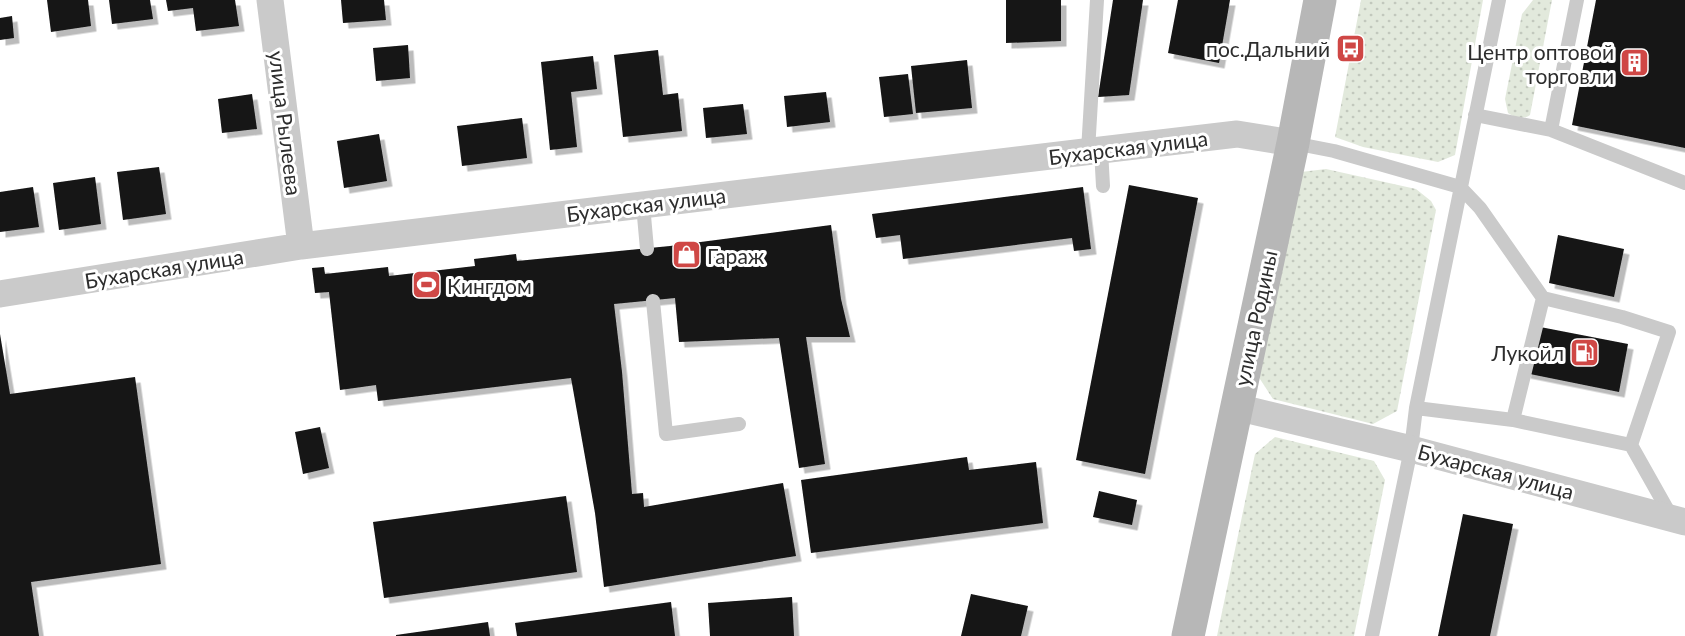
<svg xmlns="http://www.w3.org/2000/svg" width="1685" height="636" font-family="Lato,sans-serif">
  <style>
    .grass { fill: url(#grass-dots) }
    .building { fill: #141414; filter: url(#shadow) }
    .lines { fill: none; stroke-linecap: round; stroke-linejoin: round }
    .lane { stroke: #cacaca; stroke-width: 14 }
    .street { stroke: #cacaca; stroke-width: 27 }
    .secondary { stroke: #b7b7b7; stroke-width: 33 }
    .labels { text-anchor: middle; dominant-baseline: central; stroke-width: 6; stroke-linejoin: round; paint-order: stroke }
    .poi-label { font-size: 21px; fill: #2d2d2d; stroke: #fff; text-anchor: end }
    .street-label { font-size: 21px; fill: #2d2d2d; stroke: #fff }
  </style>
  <defs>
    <pattern id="grass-dots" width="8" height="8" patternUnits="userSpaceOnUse" patternTransform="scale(1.5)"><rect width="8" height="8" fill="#e2e9dc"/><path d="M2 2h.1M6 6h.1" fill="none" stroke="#c2c8bd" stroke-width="1.8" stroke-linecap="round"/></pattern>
    <filter id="shadow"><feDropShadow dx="5.5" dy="5.5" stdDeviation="0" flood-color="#0004"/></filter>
  </defs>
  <rect width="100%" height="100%" fill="#fff"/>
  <path class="grass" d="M1361,0H1483L1455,155L1438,162L1363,147L1335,137Z
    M1533,0H1552L1530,115C1523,120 1515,118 1508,113L1505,99L1522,14Z
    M1326,169L1416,189L1431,201L1436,210L1397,411L1373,424L1273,399L1258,376L1301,172Z
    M1275,437L1374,461L1385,480L1354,636H1217L1255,454Z"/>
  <path class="building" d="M47,0H88L91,26L51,32Z
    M109,0H150L153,19L112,24Z
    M166,0H235L239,26L196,31L193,8L168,11Z
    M341,0H384L386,20L343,23Z
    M1006,0H1061V41L1006,43Z
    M1113,0H1143L1129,95L1098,97Z
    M1178,0H1230L1219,63L1168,53Z
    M1596,0H1685V148L1572,125Z
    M12,16L14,38L0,40V18Z
    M408,45L410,78L376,81L373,48Z
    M658,50L663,95L678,93L682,131L623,137L614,55Z
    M593,56L597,89L571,92L577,147L550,150L541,62Z
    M967,60L972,108L916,113L911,66Z
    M908,74L913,114L884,117L879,77Z
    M826,92L830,122L787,127L784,96Z
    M252,94L257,129L222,133L218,99Z
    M743,104L747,134L706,138L703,108Z
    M522,118L527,158L462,166L457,126Z
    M379,134L387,181L344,188L337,141Z
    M159,167L166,214L123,220L117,172Z
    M95,177L101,224L59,230L53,183Z
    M1129,185L1198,198L1145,474L1076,460Z
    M33,187L39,227L0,232V192Z
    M1083,187L1091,249L1074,251L1072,238L903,259L900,235L876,238L872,214Z
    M831,225L841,299L850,337H806L825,464L799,468L779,338L679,342L675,298L614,304L622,372L632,494L643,493L644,507L783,483L796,556L604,587L595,513L571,378L378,401L376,385L340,390L329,292L315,293L312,268L324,267L325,274L388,267L389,276L475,266L474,259L516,254L517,261L670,246Z
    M1558,235L1624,249L1614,297L1549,283Z
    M1535,326L1628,344L1619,392L1525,373Z
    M0,334L10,394L135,377L161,564L31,582L39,636H0Z
    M320,427L329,468L303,474L295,432Z
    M967,457L969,470L1036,462L1043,523L811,553L801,480Z
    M1099,491L1137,500L1132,525L1093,517Z
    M566,496L577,572L384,598L373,522Z
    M1463,514L1513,524L1490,636H1438Z
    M971,594L1028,606L1021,636H961Z
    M792,597L794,636H710L708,603Z
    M671,602L675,636H517L515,623Z
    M488,622L490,636H396V635Z"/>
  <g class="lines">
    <path class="lane" d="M1475,115L1551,130L1577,0
      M1551,130L1685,183
      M1293,143L1334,151L1460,187L1480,208L1543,298L1513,420
      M1101,150L1103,186
      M1088,151L1097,0
      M643,205L647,249
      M653,301L666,434L739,424
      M1416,408L1513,420L1631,445L1669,332L1622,317L1543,298
      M1631,445L1671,516
      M1372,636L1411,449L1416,408L1499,0"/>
    <path class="street" d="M270,0L301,246
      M0,294L301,246L1101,150L1237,134L1293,143
      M1236,407L1411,449L1685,522"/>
    <path class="secondary" d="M1188,636L1293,143L1320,0"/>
  </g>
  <defs>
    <symbol id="bus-square" viewBox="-11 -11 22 22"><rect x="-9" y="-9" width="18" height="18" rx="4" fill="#cf4745" stroke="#fff"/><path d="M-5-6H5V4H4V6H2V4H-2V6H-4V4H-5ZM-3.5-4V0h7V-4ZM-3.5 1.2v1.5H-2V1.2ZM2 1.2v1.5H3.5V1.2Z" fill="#fff"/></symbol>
    <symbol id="building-square" viewBox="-11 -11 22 22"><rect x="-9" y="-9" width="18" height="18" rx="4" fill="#cf4745" stroke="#fff"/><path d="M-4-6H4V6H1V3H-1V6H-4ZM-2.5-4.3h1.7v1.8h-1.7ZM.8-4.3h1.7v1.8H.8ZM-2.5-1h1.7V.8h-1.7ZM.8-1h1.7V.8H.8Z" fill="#fff"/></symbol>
    <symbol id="shop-square" viewBox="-11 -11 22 22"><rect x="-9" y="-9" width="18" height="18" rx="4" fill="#cf4745" stroke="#fff"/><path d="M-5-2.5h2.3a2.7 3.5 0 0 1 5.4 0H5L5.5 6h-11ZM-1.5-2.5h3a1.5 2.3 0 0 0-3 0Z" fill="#fff"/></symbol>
    <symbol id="stadium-square" viewBox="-11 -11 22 22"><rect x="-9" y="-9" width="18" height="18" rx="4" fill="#cf4745" stroke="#fff"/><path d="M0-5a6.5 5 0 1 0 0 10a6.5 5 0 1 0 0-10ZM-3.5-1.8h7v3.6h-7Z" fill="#fff"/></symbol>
    <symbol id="fuel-square" viewBox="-11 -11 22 22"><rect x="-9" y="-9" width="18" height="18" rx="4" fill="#cf4745" stroke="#fff"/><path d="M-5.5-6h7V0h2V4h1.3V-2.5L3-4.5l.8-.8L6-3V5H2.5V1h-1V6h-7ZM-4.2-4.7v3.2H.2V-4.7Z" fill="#fff"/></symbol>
  </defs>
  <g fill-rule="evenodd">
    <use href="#bus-square" x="1334" y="32" width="33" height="33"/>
    <use href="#building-square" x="1618" y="46" width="33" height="33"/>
    <use href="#shop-square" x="670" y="238" width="33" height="33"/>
    <use href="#stadium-square" x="410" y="268" width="33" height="33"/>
    <use href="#fuel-square" x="1568" y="336" width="33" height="33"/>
  </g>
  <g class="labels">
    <g class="poi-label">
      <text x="1330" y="48">пос.Дальний</text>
      <text x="1614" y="51">Центр оптовой<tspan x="1614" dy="24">торговли</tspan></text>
      <text x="707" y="255" text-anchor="start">Гараж</text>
      <text x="447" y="285" text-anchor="start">Кингдом</text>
      <text x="1564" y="352">Лукойл</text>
    </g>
    <g class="street-label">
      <text transform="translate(286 123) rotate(83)">улица Рылеева</text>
      <text transform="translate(1128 147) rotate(-7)">Бухарская улица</text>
      <text transform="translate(646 204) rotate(-7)">Бухарская улица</text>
      <text transform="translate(164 268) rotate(-9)">Бухарская улица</text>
      <text transform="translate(1255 318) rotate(-78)">улица Родины</text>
      <text transform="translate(1496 471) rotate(15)">Бухарская улица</text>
    </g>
  </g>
</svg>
